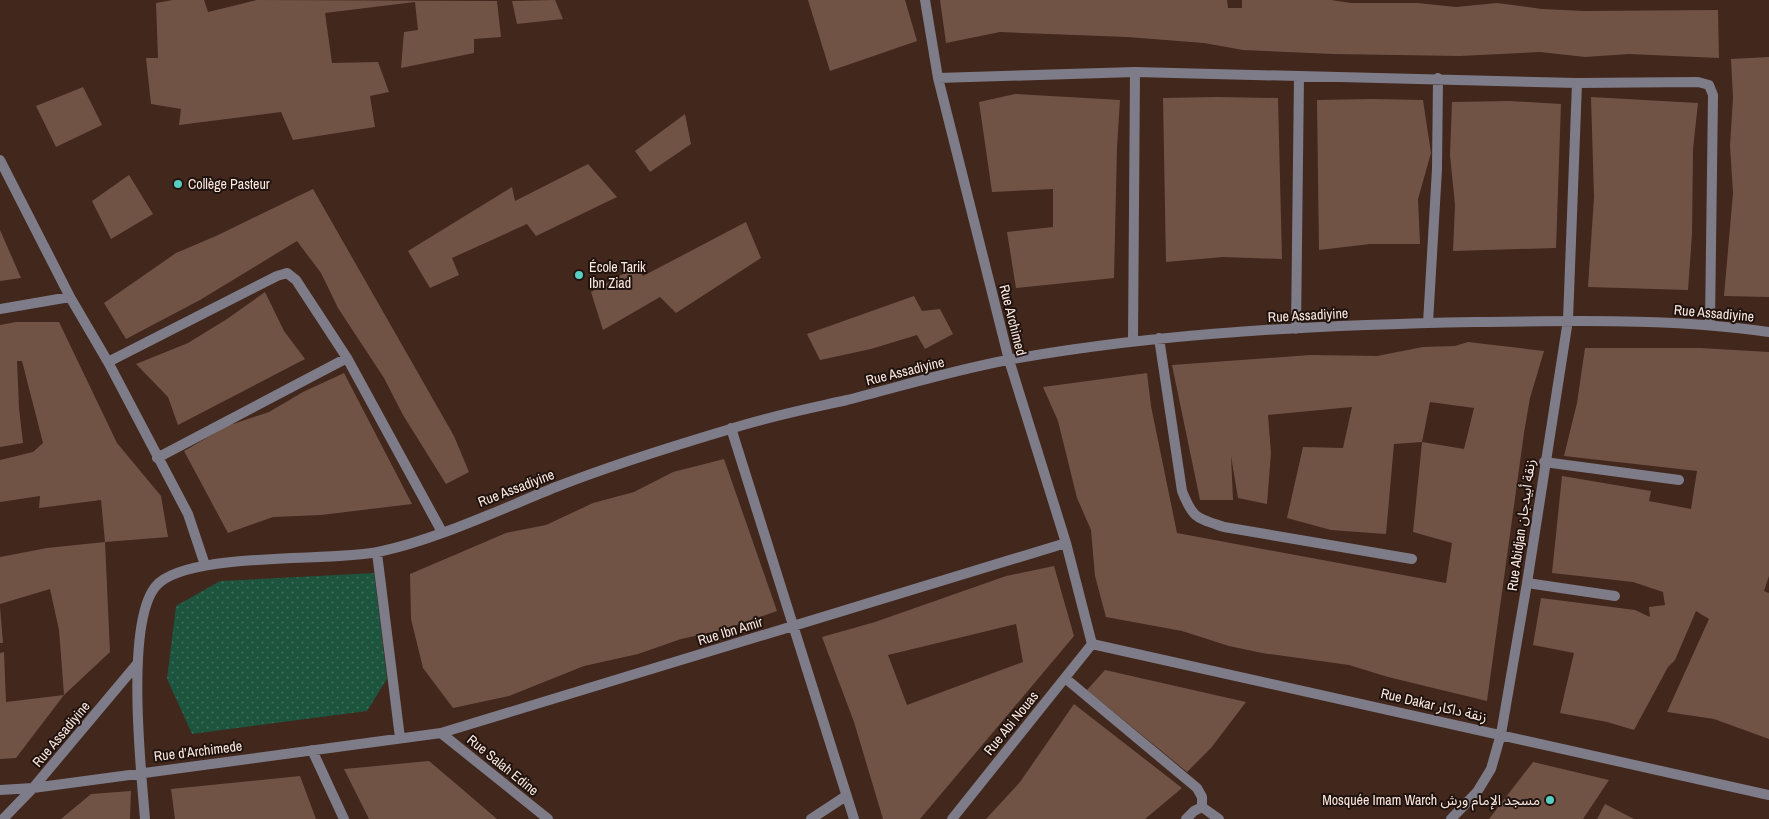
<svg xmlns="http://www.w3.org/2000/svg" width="1769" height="819" font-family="'Archivo Narrow','Noto Sans Arabic',sans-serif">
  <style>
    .park { fill: url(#park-dots) }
    .building { fill: #715346; fill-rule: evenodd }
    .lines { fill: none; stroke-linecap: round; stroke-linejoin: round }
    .lane { stroke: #7e7c89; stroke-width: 10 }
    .street { stroke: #7e7c89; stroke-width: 10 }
    .poi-dot { fill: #56cec4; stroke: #20130e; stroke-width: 2 }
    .labels { text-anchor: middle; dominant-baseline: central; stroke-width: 4; stroke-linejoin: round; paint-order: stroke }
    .poi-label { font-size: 14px; fill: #fbe8e1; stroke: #20130e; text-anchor: start }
    .street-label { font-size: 14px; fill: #fbe8e1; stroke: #20130e }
  </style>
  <defs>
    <pattern id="park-dots" width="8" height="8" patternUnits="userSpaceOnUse" patternTransform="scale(1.25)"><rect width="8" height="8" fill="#1c543e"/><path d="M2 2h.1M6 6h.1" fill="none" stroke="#3e6d5a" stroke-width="1.8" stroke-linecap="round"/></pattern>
  </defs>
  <rect width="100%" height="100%" fill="#42271c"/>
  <path class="park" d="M374,573L387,679L367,711L192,734L167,679L176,606L220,581Z"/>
  <path class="building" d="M173,0H204L208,12L257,0L497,1L501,37L474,39V53L401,68L404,32L418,30L415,2L325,13L332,63L378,62L389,92L370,96L375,127L293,140L281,112L179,125L181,109L151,104L146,58H158L156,3Z
    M555,0L563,19L517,24L512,1Z
    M808,0H905L917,41L830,71Z
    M940,0H1227L1228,8H1242V0H1331L1351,3H1417L1456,7L1497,3L1542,9L1584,11L1718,10L1719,58L1629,54L1585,57L1540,52L1460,56L1333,54L1243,50L1204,43L1127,37L1000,32L946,43Z
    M1769,57V297L1724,296L1733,193L1730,146L1733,98L1731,59Z
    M83,87L102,125L56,147L36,106Z
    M1015,94L1120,100L1117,147L1114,278L1016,288L1007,232L1053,227V189L992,192L979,102Z
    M1217,97L1278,98L1282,259L1223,257L1166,262L1163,98Z
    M1591,97L1698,103L1693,149L1692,234L1688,290L1588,287L1594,197Z
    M1373,99L1423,100L1431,153L1418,199L1420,244H1370L1319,250L1317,100Z
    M1510,101L1561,104L1556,248L1453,251L1455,205L1450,155L1452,102Z
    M685,114L691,144L650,172L635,151Z
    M588,164L617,197L536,236L527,224L452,258L459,275L430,288L408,251L512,187L515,201Z
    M129,175L153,214L111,239L92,201Z
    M313,189L454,436L469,472L446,484L403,415L384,378L338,308L321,273L297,241L200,300L126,339L104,303L176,253L216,236Z
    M746,222L761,258L676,313L660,297L603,330L591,292L637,266L643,276Z
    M0,230L21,278L0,281Z
    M265,292L284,331L305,359L178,425L168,397L136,364L188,343L227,319Z
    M914,296L922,311L940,309L953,334L925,349L917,335L871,349L820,360L807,334Z
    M16,322H59L117,443L161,496L168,537L105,542L101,500L39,508L40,496L0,502V460L33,452L43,443L22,361H17L19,408L23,443L0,447V325Z
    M1468,342L1544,351L1530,398L1524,433L1487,701L1388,677L1349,665L1262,653L1229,646L1182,631L1106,617L1095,576L1091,530L1077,498L1058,421L1043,387L1147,373L1151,406L1177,533L1446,583L1452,543L1413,532L1422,442L1464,449L1474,408L1430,402L1422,442L1394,444L1386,534L1331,530L1287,518L1303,447L1343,448L1352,407L1268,415L1271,453L1267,504L1238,498L1231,456L1233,500H1200L1172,365L1310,355L1377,356L1423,347L1455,346Z
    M1585,348H1700L1769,352V576L1764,591L1769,593V739L1714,719L1667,712L1709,619L1696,611L1675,660L1668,667L1634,730L1607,722L1560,713L1574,653L1533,645L1541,598L1635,610L1650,617L1649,607L1665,605L1663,592L1633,582L1552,573L1562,476L1651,491L1649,501L1691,509L1697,471L1564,456L1577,403Z
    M344,373L412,504L321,515L273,517L228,533L184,451L227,426L269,412L303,392Z
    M724,459L777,611L722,630L681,639L638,654L584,666L509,696L453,708L423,668L411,619L410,574L506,533L546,525L593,503L634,492L673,472Z
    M105,542L110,652L64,695L16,758L0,759V653L4,652L6,702L64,695L59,630L50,589L0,604V557L47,548Z
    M1054,566L1074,636L920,819H883L854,722L822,637L875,622L1006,576ZM1016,624L1023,662L907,705L888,655Z
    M0,607L3,643H0Z
    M1105,670L1246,702L1211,748L1187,772L1087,690Z
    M1074,704L1182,788L1145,819H986L1020,782Z
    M429,761L448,777L497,819H369L344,769Z
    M1533,762L1609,780L1583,819H1489Z
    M300,776L316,819H175L171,789Z
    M131,791L130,819H61L91,794Z
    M1605,804L1634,819H1597Z"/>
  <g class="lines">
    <path class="lane" d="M1544,462L1679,480
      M1527,583L1615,596"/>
    <path class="street" d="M925,0L938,78L1009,360L1066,543L1092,644
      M938,78L1135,72L1577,83L1698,82L1709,85L1713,95L1710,323
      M0,160L70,297L108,362L188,514L205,565
      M0,309L70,297
      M1428,323L1437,169L1438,78
      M1296,329L1299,76
      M1159,338L1182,491C1193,519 1197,518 1224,527L1412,559
      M1133,341L1135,72
      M108,362L277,276L287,273L296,280L347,358L442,532
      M731,428L854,819
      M157,458L347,358
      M377,553L400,738
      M1092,644L1769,795
      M1065,678L1197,788L1202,797V807
      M441,733L548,819
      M312,750L344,819
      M0,790L33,788L441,733L1066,543
      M1202,807L1219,819
      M3,819L33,788L137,664
      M145,819C141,770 125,622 156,586C186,551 330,562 378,552C436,540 501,509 556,487C612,465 670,447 727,430C766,417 807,409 847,400C902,386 957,369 1013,359C1165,332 1321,325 1476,322C1574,321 1672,318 1769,332
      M811,819L846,796
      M952,819L1092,644
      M1186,819L1194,811L1202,807
      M1451,819L1477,792L1491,769L1501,734L1527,583L1568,320L1577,83"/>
  </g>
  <g class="poi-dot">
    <circle cx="178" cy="184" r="5"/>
    <circle cx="579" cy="275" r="5"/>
    <circle cx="1550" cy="800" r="5"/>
  </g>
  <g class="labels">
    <g class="poi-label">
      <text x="188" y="184">Collège Pasteur</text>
      <text x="589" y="267">École Tarik<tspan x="589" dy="16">Ibn Ziad</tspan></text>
      <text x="1540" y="800" text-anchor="end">Mosquée Imam Warch مسجد الإمام ورش</text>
    </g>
    <g class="street-label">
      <text transform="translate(1714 313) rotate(5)">Rue Assadiyine</text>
      <text transform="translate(1308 315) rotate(-3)">Rue Assadiyine</text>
      <text transform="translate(1013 320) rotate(76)">Rue Archimed</text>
      <text transform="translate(905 371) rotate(-14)">Rue Assadiyine</text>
      <text transform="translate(516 488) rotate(-21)">Rue Assadiyine</text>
      <text transform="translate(1521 525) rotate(-82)">Rue Abidjan زنقة أبيدجان</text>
      <text transform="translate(730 631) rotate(-17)">Rue Ibn Amir</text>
      <text transform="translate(1434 705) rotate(13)">Rue Dakar زنقة داكار</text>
      <text transform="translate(1011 723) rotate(-51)">Rue Abi Nouas</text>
      <text transform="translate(61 734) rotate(-50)">Rue Assadiyine</text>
      <text transform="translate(198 751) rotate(-7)">Rue d’Archimede</text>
      <text transform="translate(503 765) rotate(39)">Rue Salah Edine</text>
    </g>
  </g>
</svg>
